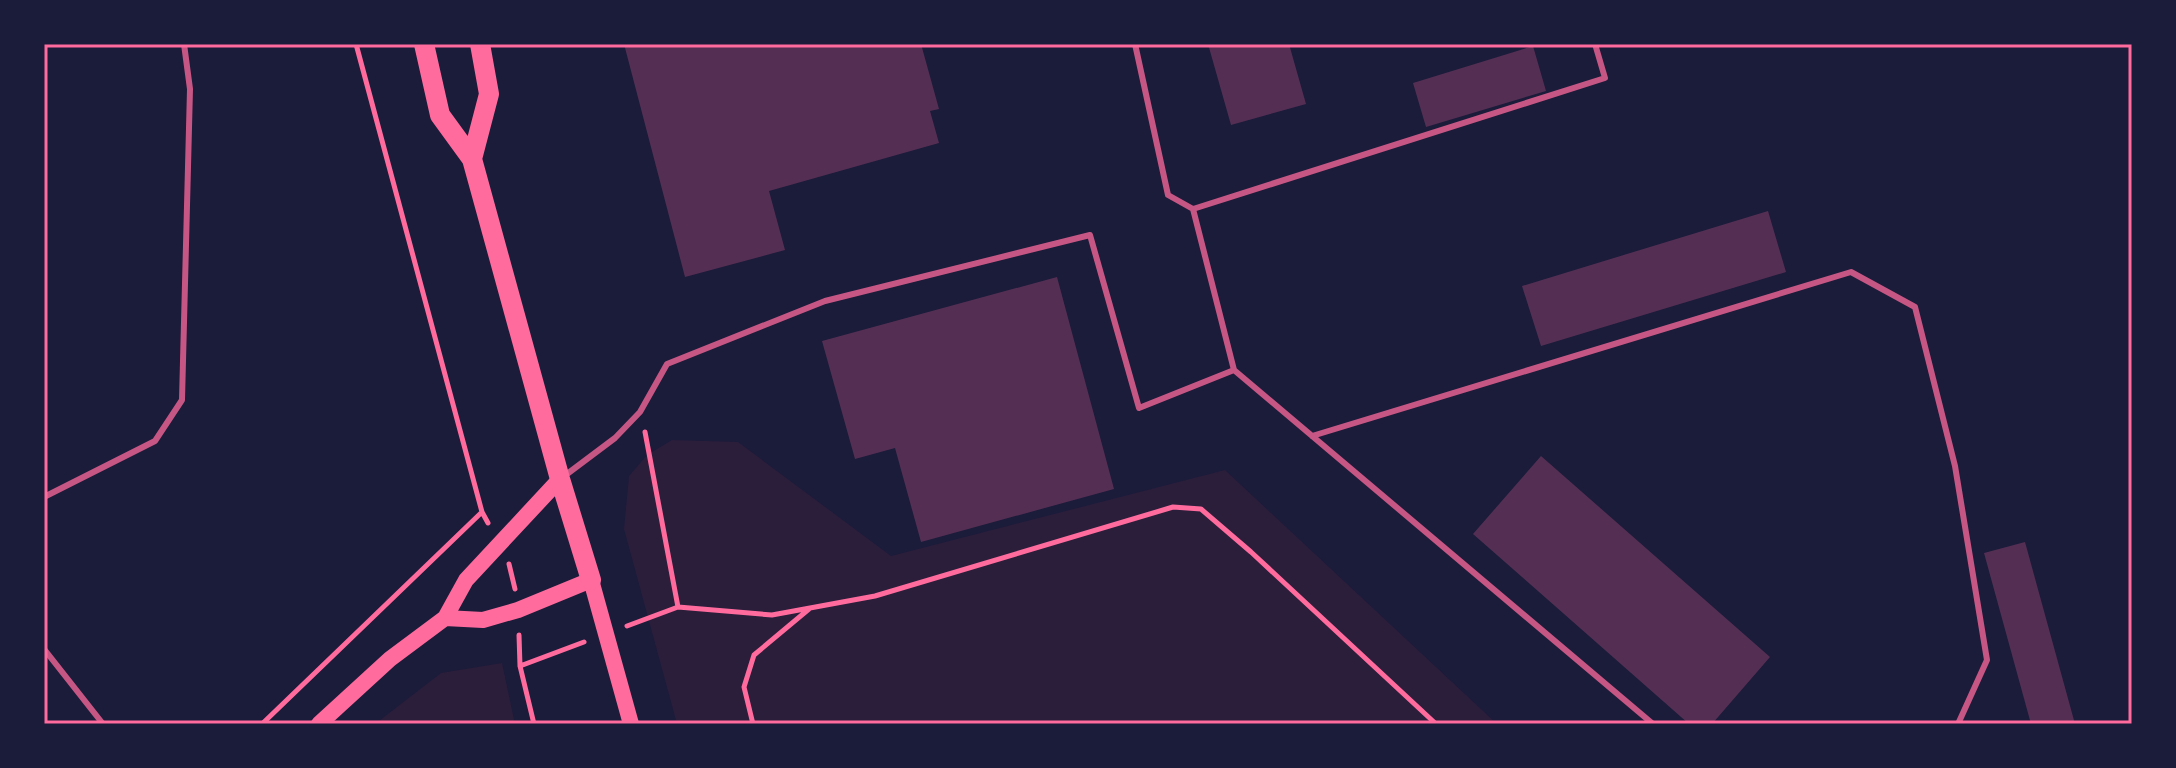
<svg xmlns="http://www.w3.org/2000/svg" width="2176" height="768" font-family="'DejaVu Sans',sans-serif">
  <style>
    .green { fill: #2a1e3b }
    .building { fill: #542f53 }
    .lines { fill: none; stroke-linecap: round; stroke-linejoin: round }
    .path { stroke: #ff6b9d; stroke-width: 5 }
    .service { stroke: #c65784; stroke-width: 6 }
    .secondary { stroke: #ff6b9d; stroke-width: 16 }
    .primary { stroke: #ff6b9d; stroke-width: 20 }
    .neatline { fill: none; stroke: #ff6b9d; stroke-width: 3 }
  </style>
  <rect width="100%" height="100%" fill="#1b1b3a"/>
  <path class="green" d="M672,440L738,442L891,556L1225,470L1497,724H677L624,529L629,476L647,455Z
    M502,663L515,724H375L441,673Z"/>
  <path class="building" d="M624,44H921L939,109L930,111L939,143L769,191L785,250L685,277Z
    M1208,44H1289L1306,104L1231,125Z
    M1533,46L1546,91L1426,127L1413,83Z
    M1768,211L1786,272L1541,346L1522,286Z
    M1057,277L1114,489L921,542L895,448L855,459L822,341Z
    M1541,456L1770,657L1712,724H1689L1473,534Z
    M2025,542L2075,724H2031L1984,553Z"/>
  <g class="lines">
    <path class="path" d="M356,44L482,512L488,523
      M645,432L678,607
      M509,564L515,589
      M627,626L678,607L772,615L875,596L1173,507L1201,509L1251,552L1436,724
      M519,635L520,666L534,724
      M520,666L584,642
      M262,724L482,512
      M753,724L744,687L754,655L809,609"/>
    <path class="service" d="M1135,44L1168,195L1193,209L1605,78L1595,44
      M1193,209L1234,370L1653,724
      M1312,436L1851,272L1915,307L1955,466L1987,660L1958,724
      M563,477L615,438L640,412L667,364L825,301L1090,235L1139,408L1234,370
      M44,497L155,441L182,400L190,89L184,44
      M44,649L103,724"/>
    <path class="secondary" d="M445,618L483,620L518,610L591,580L631,724
      M319,724L390,659L445,618L466,580L560,479"/>
    <path class="primary" d="M424,44L440,115L472,159L560,479L591,580
      M472,159L489,94L480,44"/>
  </g>
  <rect width="2176" height="768" fill="none" stroke="#1b1b3a" stroke-width="92"/>
  <rect x="46" y="46" width="2084" height="676" class="neatline"/>
</svg>
